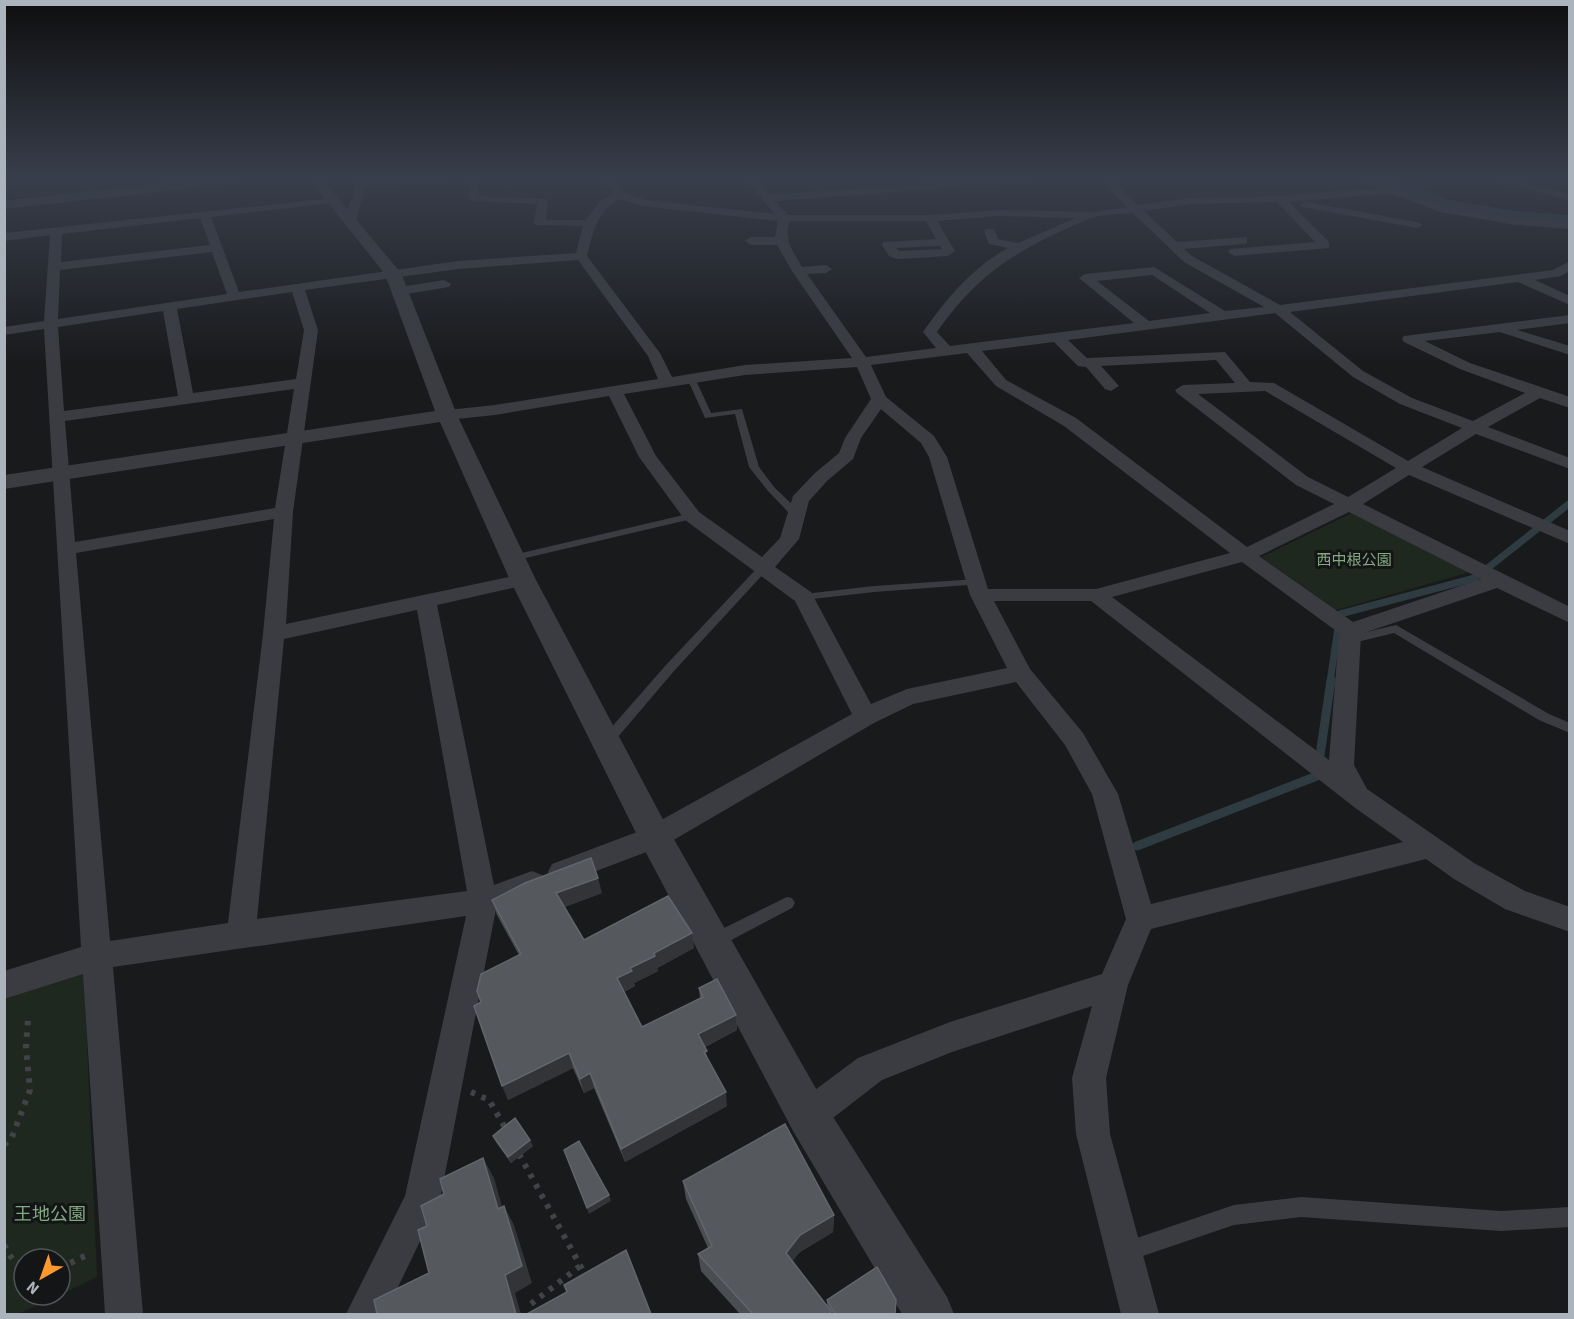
<svg xmlns="http://www.w3.org/2000/svg" width="1574" height="1319" font-family="'Source Sans 3','Noto Sans JP',sans-serif">
  <style>
    .green { fill: #1f281e }
    .lines { fill: none; stroke-linecap: round; stroke-linejoin: round }
    .stream-far1 { stroke: #2e3c42; stroke-width: 7 }
    .stream { stroke: #2e3c42; stroke-width: 9 }
    .river { fill: #2e3c42; fill-rule: evenodd }
    .path { stroke: #404348; stroke-width: 6; stroke-dasharray: 4.5 7; stroke-linecap: butt }
    .service { fill: #3a3c41; fill-rule: evenodd }
    .minor { fill: #3a3c41; fill-rule: evenodd }
    .tertiary { fill: #3a3c41; fill-rule: evenodd }
    .wall { fill: #4a4d51 }
    .shaded-wall { fill: #323437 }
    .building { fill: #55585d; stroke: #62666c; stroke-width: 1.5 }
    .labels { text-anchor: middle; dominant-baseline: central; stroke-width: 6; stroke-linejoin: round; paint-order: stroke }
    .park-label { font-size: 15px; fill: #84a980; stroke: #141517 }
    .near-park-label { font-size: 18px; fill: #84a980; stroke: #141517 }
  </style>
  <rect width="100%" height="100%" fill="#191a1c"/>
  <path class="green" d="M1354,512L1470,572L1336,610L1261,557Z
    M84,972L97,1277L60,1295V1259H24V1295H60L18,1314H4V996Z"/>
  <g class="lines">
    <path class="stream-far1" d="M1330,682L1340,614L1475,578L1570,503"/>
    <path class="stream" d="M1137,846L1317,776L1331,680"/>
    <path class="river" d="M1360,179H1390L1449,200L1514,211L1570,215V229L1514,225L1445,212L1363,183Z"/>
    <path class="path" d="M471,1092L489,1100L507,1131
      M4,1145L12,1137L30,1090L26,1047L28,1018
      M519,1154L586,1276
      M4,1245L14,1262L24,1265
      M60,1268L89,1254
      M531,1304L580,1266"/>
    <path class="service" d="M688,376L695,378L711,413L742,409L759,467L774,487L799,511V515H791L768,491L749,467L735,414L705,418L687,378Z
      M692,513L696,514V518L513,561L508,558L513,555Z
      M763,565L767,566L768,568L767,570L674,671L612,744H602L600,741L602,738L666,665L759,566Z
      M977,579L981,580L982,582L981,584L874,592L804,600L798,597L804,594L874,586Z
      M1396,625L1549,714L1570,723V733L1539,720L1394,633L1349,644L1343,640L1345,637Z
      M787,897L792,898L795,903L792,908L720,946L714,948L708,946L706,941L708,936Z
      M1301,1197L1501,1211L1570,1207V1227L1501,1231L1301,1217L1234,1225L1125,1262L1118,1259L1115,1252L1118,1245L1125,1242L1234,1205Z"/>
    <path class="minor" d="M358,179L368,180L452,179L447,182L365,186L356,221L350,224L344,221Z
      M469,179H479V196L546,199L548,202L546,220H586L599,202L614,194L609,188L594,179H608L617,184L624,193L645,200L775,214L745,179H756L770,195L980,179H1034L1029,182L775,201L788,215H930L999,210L1093,212L1127,207L1099,179H1110L1138,205L1191,198L1280,196L1377,188L1374,185L1379,182L1442,206L1512,218L1570,221V228L1512,224L1440,212L1391,193L1289,202L1329,242V248L1234,256L1228,252L1230,249L1315,242L1277,202L1191,204L1144,211L1177,242L1247,237V243L1243,244L1184,249L1192,256L1280,305L1553,270L1570,261V271L1561,276L1535,280L1570,296V305L1518,282L1290,312L1363,371L1412,398L1473,421L1525,393L1460,369L1404,342L1402,339L1404,336L1570,315V323L1517,330L1570,346V355L1500,332L1425,341L1470,363L1570,397V408L1540,398L1488,427L1570,458V469L1476,434L1422,467L1570,531V544L1409,475L1363,504L1570,607V623L1497,588L1361,634L1354,765L1367,789L1474,863L1525,891L1570,907V932L1505,909L1454,879L1426,859L1151,929L1128,985L1106,1078L1110,1134L1159,1314H1121L1076,1134L1072,1078L1092,1006L952,1052L882,1080L820,1128L808,1133L796,1128L791,1116L796,1104L858,1058L950,1022L1102,974L1126,919L1092,794L1065,745L1016,682L913,704L874,723L665,845L562,884L552,880L548,872L552,864L645,829L852,714L795,601L685,520L639,457L609,396L495,415L447,420L439,415L447,410L495,405L658,379L648,356L578,260L458,269L305,290L318,330L293,512L286,624L523,574L530,576L533,580L530,584L437,605L494,885L532,871L542,875L546,883L542,891L496,909L440,1200L385,1314H346L405,1196L466,916L113,967L143,1314H105L83,974L4,999V971L81,947L44,329L4,335V327L44,321L50,235L4,241V233L335,198L336,200L331,203L211,217L239,292L458,261L576,253L583,226L536,225L534,223L537,204L470,201ZM620,199L643,206L778,221L775,237H751L745,241L751,245H777L792,271L852,358L745,365L672,377L660,353L587,256C593,232 597,210 620,199ZM1133,213L1184,262L1264,307L1225,311L1154,267L1085,274L1079,278L1134,323L950,346L937,332C981,269 1023,247 1091,218C1103,214 1121,214 1133,213ZM999,216L1076,218L1018,243L998,239L994,229H986L984,231L989,244L1008,248C973,267 948,297 925,329L923,332L936,348L866,357L807,274L826,273L832,269L826,265L802,267C793,251 783,240 790,221H926L936,239L884,242L882,245L889,256L897,259L948,256L955,251L937,221ZM200,218L210,245L61,262L62,234ZM940,246L942,249L899,251L896,248ZM212,252L227,294L58,319L60,270ZM1152,275L1210,313L1149,321L1097,281ZM292,292L304,330L296,379L193,393L177,309ZM163,311L178,396L64,411L58,327ZM1275,313L1353,377L1400,404L1462,428L1408,461L1274,383L1250,382L1225,352L1087,358L1068,340ZM1054,342L1078,366L1086,367L1105,389L1111,391L1119,386L1101,366L1216,360L1235,383L1183,385L1175,390L1177,393L1296,485L1334,504L1247,547L1076,418L1006,380L982,351ZM967,353L996,386L1064,426L1230,553L1096,589H988L947,457L934,436L886,397L871,365ZM857,367L871,399L845,438L839,453L815,473L793,496L780,538L762,557L699,512L656,456L624,394L745,375ZM294,389L275,508L75,542L65,421ZM1265,391L1396,468L1348,497L1308,477L1198,394ZM881,409L921,443L929,457L970,595L1007,668L907,689L871,704L811,592L775,567L799,539L809,501L827,481L853,459L861,438ZM1349,512L1481,579L1353,622L1259,556ZM274,519L263,634L228,923L110,941L76,553ZM1242,562L1339,633L1329,760L1112,597ZM994,601H1091L1354,807L1403,842L1151,904L1118,794L1083,733L1030,669ZM417,610L467,891L257,919L284,639Z
      M1485,179H1506L1570,194V200Z
      M1306,202L1417,222L1423,225L1417,228L1302,207L1300,205Z
      M444,280L451,284L449,287L400,295L393,291L400,287Z"/>
    <path class="tertiary" d="M199,179H244L238,183L4,209V201Z
      M309,179H322L401,273L457,415L536,580L667,827L823,1101L947,1297L954,1314H902L793,1131L643,847L510,580L440,422L4,489V475L435,411L385,274Z"/>
  </g>
  <path class="wall" d="M602,893L564,907L584,940L694,948L657,968L658,971L634,983L635,986L624,992L642,1027L700,999L699,988L736,1015L737,1030L705,1047L707,1057L727,1106L625,1162L594,1088L584,1093L573,1068L508,1100L481,1002L519,955L497,915L492,900Z
    M493,1136L533,1146L511,1163L496,1142Z
    M683,1181L834,1215L833,1232L800,1252L792,1261L827,1305V1300L895,1314H740L701,1271L698,1254L708,1248L686,1199Z"/>
  <path class="shaded-wall" d="M598,878L602,893L560,909L556,893Z
    M692,933L694,948L657,968L658,971L634,983L635,986L621,993L617,978L630,968L654,953Z
    M736,1015L737,1030L700,1049L698,1034Z
    M569,1053L573,1068L508,1100L502,1086Z
    M590,1073L594,1088L584,1093L580,1079Z
    M726,1092L727,1106L625,1162L621,1149Z
    M530,1140L533,1146L511,1163L508,1157Z
    M483,1158L494,1178L508,1228L498,1209Z
    M609,1195L611,1201L589,1214L587,1208Z
    M504,1206L514,1225L532,1283L515,1293L521,1314H516L505,1275Z
    M834,1215L833,1232L800,1252L786,1269V1253L800,1235Z"/>
  <path class="building" d="M591,858L598,878L556,893L584,940L668,896L692,933L654,953L655,956L630,968L632,971L617,978L642,1027L703,997L699,988L717,979L736,1015L698,1034L707,1051L704,1052L726,1092L621,1149L590,1073L580,1079L569,1053L502,1086L474,1006L481,1002L477,991L481,974L521,954L492,900L525,883Z
    M515,1118L530,1140L508,1157L493,1136Z
    M785,1124L834,1215L800,1235L786,1253L831,1311L829,1314H753L698,1254L712,1246L683,1181Z
    M579,1141L609,1195L587,1208L564,1150Z
    M483,1158L498,1209L504,1206L522,1266L505,1275L516,1314H377L374,1300L429,1273L418,1230L427,1226L421,1206L444,1194L440,1179Z
    M626,1250L651,1314H527L567,1292L564,1285Z
    M877,1267L896,1300L895,1314H835L827,1300Z"/>
  <linearGradient id="sky" x2="0" y2="1"><stop stop-color="#0e0e0f"/><stop offset="0.49" stop-color="#383e4b"/><stop offset="1" stop-color="#383e4b" stop-opacity="0"/></linearGradient>
  <rect width="1574" height="364" fill="url(#sky)"/>
  <g class="labels">
    <g class="park-label">
      <text x="1354" y="560">西中根公園</text>
    </g>
    <g class="near-park-label">
      <text x="50" y="1214">王地公園</text>
    </g>
  </g>
  <rect width="1574" height="1319" fill="none" stroke="#abb3bd" stroke-width="12"/>
  <g transform="translate(42 1277) rotate(220)"><circle r="28" fill="#141517" stroke="#505459" stroke-width="1.5"/>
  <path d="M0-4.5L10 22L0 15L-10 22Z" fill="#ff992e"/>
  <text y="-9" font-size="16" font-weight="bold" text-anchor="middle" fill="#abb3bd">N</text>
  </g>
</svg>
